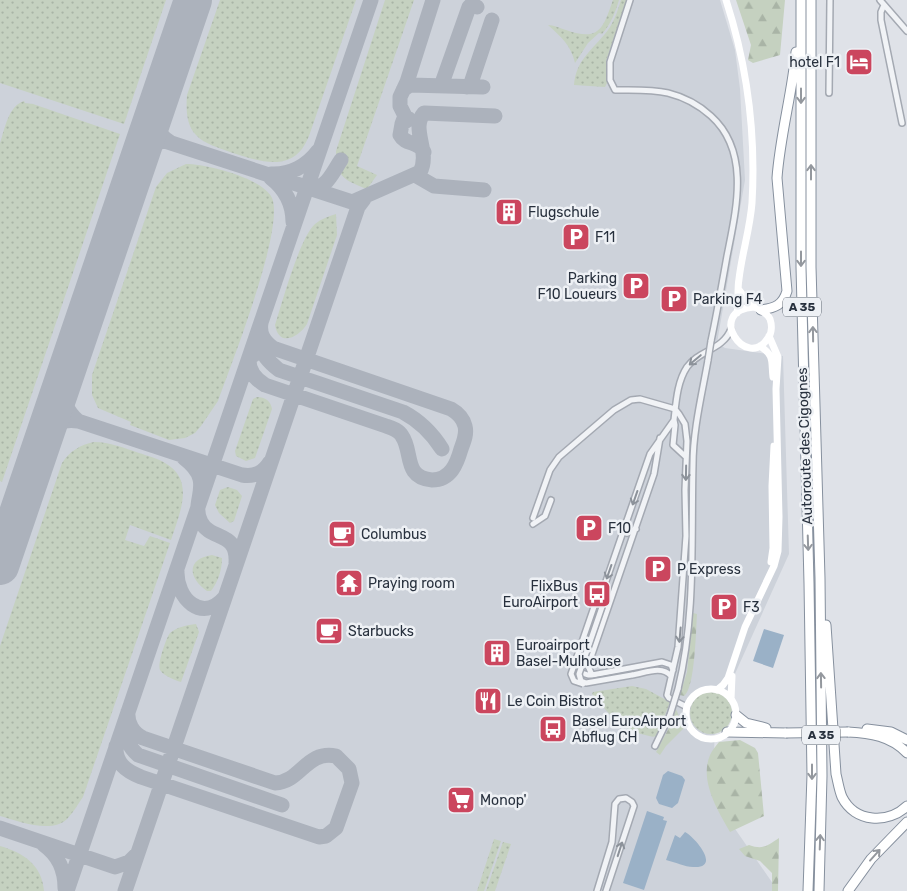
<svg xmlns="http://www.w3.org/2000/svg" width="907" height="891" font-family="Rubik,sans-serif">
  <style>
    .built { fill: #cdd2da }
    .grass { fill: url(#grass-dots) }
    .forest { fill: url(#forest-firs) }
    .water { fill: #9ab1c7 }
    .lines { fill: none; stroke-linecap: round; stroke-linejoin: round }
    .taxiway { stroke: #acb2bc; stroke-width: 15 }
    .runway { stroke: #acb2bc; stroke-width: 38 }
    .street-casing { stroke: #a4a9b2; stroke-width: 8 }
    .highway-casing { stroke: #86909e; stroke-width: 11 }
    .street { stroke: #f1f3f6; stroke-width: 5 }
    .secondary { stroke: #fff; stroke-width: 7 }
    .highway { stroke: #fff; stroke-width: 9 }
    .street-bridge-casing { stroke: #a4a9b2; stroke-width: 8; stroke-linecap: butt }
    .highway-bridge-casing { stroke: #86909e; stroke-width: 11; stroke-linecap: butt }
    .street-bridge { stroke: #f1f3f6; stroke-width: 5 }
    .highway-bridge { stroke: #fff; stroke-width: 9 }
    .oneway { stroke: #94989e }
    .oneway2 { stroke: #8c929a }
    .labels { text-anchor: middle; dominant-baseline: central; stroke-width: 5; stroke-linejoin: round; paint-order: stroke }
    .shield { fill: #eef1f5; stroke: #636b75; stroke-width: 1 }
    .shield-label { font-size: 12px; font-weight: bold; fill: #28313e }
    .poi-label { font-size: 14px; fill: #28313e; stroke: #eef1f5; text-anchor: start }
    .street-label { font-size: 14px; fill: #28313e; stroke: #eef1f5 }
  </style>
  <defs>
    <pattern id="grass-dots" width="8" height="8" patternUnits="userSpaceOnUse" patternTransform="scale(1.25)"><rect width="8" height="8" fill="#c5d1c0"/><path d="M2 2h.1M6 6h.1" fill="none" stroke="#a9b4a6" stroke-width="1.8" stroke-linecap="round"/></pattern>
    <pattern id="forest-firs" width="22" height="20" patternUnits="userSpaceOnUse" patternTransform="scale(1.25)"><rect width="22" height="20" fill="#c5d1c0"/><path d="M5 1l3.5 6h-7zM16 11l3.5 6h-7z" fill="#a9b4a6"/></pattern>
  </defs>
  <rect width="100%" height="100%" fill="#dfe2e8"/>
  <path class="built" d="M0,0H720L735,50L740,89L745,180L717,343L725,348L783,356L789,554L715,718L713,797L778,891H0Z"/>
  <path class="grass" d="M0,0H166L124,124L0,83Z
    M220,0H356L309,136C307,140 305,145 302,149C284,172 252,159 230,152C220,148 204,144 196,135C186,125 186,108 187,95Z
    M385,0H414L357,166L377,175L367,189C345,180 336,178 336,151Z
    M613,0H619C615,13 611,24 602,34L599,33L588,43L575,63C571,45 561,37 548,25C553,25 560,28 566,30C600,42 603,28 613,0Z
    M621,0H627L606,61L608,81L605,87L574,85C576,61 590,52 604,35C613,25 617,13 621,0Z
    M24,101L25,103L33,104L120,134L2,482L0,481V143C5,129 8,106 24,101Z
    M186,164C206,164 263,178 272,198C285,228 231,365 218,401L201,426L195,433L185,438L169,440L130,425L131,422L98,408L92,395V375L156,187L167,173Z
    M336,214L337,235L307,324C299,337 279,348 275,325C282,303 300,237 315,224C321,219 329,216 336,214Z
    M257,397C265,397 271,401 272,409L255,458L246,461L236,456L235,451L253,399Z
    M94,442C110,442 124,448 139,453C148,456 157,458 165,463C196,480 179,515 171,540L130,525L125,540L144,546L150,536L170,543L83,797C78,804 73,813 67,819C52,834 17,821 0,816V646L62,463C70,451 80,445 94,442Z
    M228,487L237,490L242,496L234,521L230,523L219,513L215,505L220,490Z
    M212,555L222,558C222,570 218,582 211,591H207C188,578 186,559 212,555Z
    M196,624L199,632L181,682C175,680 164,676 160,670C157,665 166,638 170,633C177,627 187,625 196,624Z
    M632,686L646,689L670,702L657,736C651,738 647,735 641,734C617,726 608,712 592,694L593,692Z
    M690 713a21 21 0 1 1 42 0a21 21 0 1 1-42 0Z
    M494,839L501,841L484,891H477Z
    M503,842L511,844L495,891H486Z
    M0,846C24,853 42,865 44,891H0Z"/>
  <path class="forest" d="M736,0H785L780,55L753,63L748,60L751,45Z
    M693,613L697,614C696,629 695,689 684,696L680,695L687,672Z
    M676,709L684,728L666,746L660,755L656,752L671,724Z
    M740,740L755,748L758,753L764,816L730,832C718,811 699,781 710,755C712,750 716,746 719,742Z
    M779,838L778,891H772V873L760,861L745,856L739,849L749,845C763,850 767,846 779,838Z"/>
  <path class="water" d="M764,629L784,635L773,668L753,661Z
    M668,771L682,776L685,780L678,803L672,808L659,804L656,798L663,775Z
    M647,811L664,817L663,820L667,821L644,890L623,883Z
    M685,832C695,837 722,869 693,867C685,867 675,862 666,860L675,835L680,838Z"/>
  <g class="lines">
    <path class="taxiway" d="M441,86L469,7L471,5L477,7
      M467,87L471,83L492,20
      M403,90L410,85L483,87
      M159,99C155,116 152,132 170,142
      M409,119L402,124L400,135C405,145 419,141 424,152
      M402,124L405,116L400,106V97L407,82L433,0
      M135,168C142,154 148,143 165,141L352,202L420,172C431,152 410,129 424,113L495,116
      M271,174C290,175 307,166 318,151
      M415,175L434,186L484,190
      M271,178C285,189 293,204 293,222
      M308,188C326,191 332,173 341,160
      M261,323C259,334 264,341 273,348L451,409C458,413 463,418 465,426C467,434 464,441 461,449C457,463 451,480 432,480C403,478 413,451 402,436C399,430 392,428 386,426L265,385C255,379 248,371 249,358L261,350L276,349
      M259,341C261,354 269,362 279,370L403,412C420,421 432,433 442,449
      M78,421L242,475C255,477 263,473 270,462
      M43,438C52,423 62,419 78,421C65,410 61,396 63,380
      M184,458C217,483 189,500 201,522C211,541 238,531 236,563
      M177,571C176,598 202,624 225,597
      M124,724C124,737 128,746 138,755L282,805
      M116,746C115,763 126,771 141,777L319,837L326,836L336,828L352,783L349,769L336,756C306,750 301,782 275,783L143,738C133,733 127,723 128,712
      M0,828L115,867L129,862L137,854
      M44,845C58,855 65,871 65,888
      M67,891L371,0
      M125,891L358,207L364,199"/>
    <path class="runway" d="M0,566L193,0"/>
    <defs>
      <path id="street" d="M630,0L610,62V80L615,90C633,90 651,89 668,93C684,97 699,105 711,116C751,152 736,210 727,256C722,284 717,313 711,341
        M880,0L907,31
        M884,5L881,12V20L902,123
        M829,93L830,0
        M686,457L673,445L675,425L674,420C676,403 677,382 687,367C699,350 723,350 731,329
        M533,518L550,470L559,457L614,410L631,400L640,399L675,409L679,414L685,424L687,441L685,490L686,536L678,647L667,695L669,698L687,707
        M533,524L545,516L551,500
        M625,526L650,454L674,420
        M627,533L636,529
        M582,673L588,675H592L662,662L671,665L673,670
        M592,675L588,666L654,474L660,438
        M632,675C645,673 662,665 671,676
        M678,689C696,616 691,540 693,465C693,430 702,394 708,360
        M655,746L670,715
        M597,891L612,842L615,804L619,799L626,798L632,802L634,806L606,891"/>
      <path id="highway" d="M801,0V267L809,583L812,775L808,891
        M811,0V267L820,578L822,776L819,891
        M761,310C775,308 783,305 787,291L777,178C780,136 792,94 796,52
        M826,625L836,774C838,782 839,790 842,797C855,823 888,824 907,806
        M736,715L746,723L766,728
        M867,729L891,732L907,740
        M727,732L786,733
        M848,732C870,733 891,736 907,753
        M848,891L871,859L907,822"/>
    </defs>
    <use href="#street" class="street-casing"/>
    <use href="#highway" class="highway-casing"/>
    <use href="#street" class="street"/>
    <path class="secondary" d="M726,0C747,65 756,135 752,203C750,229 742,253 739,279C737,290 739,301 737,313
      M739,290C743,295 747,301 752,305C758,310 766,311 770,319C772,325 772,333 768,338C746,372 705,310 754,307
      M760,346C775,356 771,361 773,377
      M771,562L773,548L772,486L774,446
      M686 714a25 25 0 1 1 50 0a25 25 0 1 1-50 0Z
      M717,690L723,685L728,678L745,627L774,566L778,551L779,517L776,389L778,357L769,336
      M731,699L732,676"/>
    <use href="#highway" class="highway"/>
    <defs>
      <path id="street-bridge" d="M708,360L711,341
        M625,526L604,587L602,607L579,674L581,681L586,683L632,675
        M583,684L574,681L571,674L595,604L603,594
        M670,715L678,689"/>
      <path id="highway-bridge" d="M786,733L848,732"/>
    </defs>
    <use href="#street-bridge" class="street-bridge-casing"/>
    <use href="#highway-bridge" class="highway-bridge-casing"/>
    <use href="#street-bridge" class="street-bridge"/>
    <use href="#highway-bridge" class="highway-bridge"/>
  </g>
  <defs><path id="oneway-shaft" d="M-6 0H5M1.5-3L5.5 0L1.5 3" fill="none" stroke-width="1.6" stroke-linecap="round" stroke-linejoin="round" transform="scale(1.25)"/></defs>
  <g class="oneway">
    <use href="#oneway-shaft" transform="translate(801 96) rotate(90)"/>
    <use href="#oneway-shaft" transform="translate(811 172) rotate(-90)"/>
    <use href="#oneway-shaft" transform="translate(801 259) rotate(90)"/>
    <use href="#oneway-shaft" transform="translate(813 334) rotate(-91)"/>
    <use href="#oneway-shaft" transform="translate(808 543) rotate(88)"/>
    <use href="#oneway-shaft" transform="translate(821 680) rotate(-91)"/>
    <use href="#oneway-shaft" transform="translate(812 772) rotate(90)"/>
    <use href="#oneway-shaft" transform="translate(820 842) rotate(-88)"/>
    <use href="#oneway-shaft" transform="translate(875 855) rotate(-48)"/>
  </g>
  <g class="oneway2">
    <use href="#oneway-shaft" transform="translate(695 360) rotate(140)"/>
    <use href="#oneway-shaft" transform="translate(686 473) rotate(91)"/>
    <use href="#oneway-shaft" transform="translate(635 498) rotate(109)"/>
    <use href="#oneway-shaft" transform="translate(609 572) rotate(109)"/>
    <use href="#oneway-shaft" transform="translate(680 635) rotate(95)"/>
    <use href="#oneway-shaft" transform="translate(620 849) rotate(-72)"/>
  </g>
  <defs>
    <symbol id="hotel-square" viewBox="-11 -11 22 22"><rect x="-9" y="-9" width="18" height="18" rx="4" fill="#cb465e" stroke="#eef1f5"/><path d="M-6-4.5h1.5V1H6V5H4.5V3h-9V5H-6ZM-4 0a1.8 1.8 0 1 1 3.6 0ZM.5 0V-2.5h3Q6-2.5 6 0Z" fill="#fff"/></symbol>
    <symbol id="building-square" viewBox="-11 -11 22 22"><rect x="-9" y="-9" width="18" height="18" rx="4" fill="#cb465e" stroke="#eef1f5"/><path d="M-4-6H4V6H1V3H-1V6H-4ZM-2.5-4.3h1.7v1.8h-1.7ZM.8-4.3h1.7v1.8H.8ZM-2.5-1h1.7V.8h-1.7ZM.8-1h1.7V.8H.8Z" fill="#fff"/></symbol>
    <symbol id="parking-square" viewBox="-11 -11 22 22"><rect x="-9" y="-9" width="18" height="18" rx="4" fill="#cb465e" stroke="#eef1f5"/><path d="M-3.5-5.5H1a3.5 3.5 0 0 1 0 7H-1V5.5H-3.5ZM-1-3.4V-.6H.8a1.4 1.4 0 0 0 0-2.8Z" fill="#fff"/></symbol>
    <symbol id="cafe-square" viewBox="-11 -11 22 22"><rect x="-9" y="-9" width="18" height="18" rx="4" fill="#cb465e" stroke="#eef1f5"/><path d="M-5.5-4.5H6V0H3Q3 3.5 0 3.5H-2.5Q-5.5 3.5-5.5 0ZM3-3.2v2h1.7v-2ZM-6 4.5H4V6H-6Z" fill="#fff"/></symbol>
    <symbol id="temple-square" viewBox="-11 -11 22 22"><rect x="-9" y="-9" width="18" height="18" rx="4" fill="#cb465e" stroke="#eef1f5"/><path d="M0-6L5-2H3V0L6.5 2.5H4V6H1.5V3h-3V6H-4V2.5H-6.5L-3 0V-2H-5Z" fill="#fff"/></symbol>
    <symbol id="bus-square" viewBox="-11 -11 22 22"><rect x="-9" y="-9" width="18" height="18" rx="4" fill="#cb465e" stroke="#eef1f5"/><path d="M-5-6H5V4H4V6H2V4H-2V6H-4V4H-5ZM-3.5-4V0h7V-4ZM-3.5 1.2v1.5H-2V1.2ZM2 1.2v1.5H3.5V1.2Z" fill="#fff"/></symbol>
    <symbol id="restaurant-square" viewBox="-11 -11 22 22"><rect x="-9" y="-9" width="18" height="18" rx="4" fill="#cb465e" stroke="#eef1f5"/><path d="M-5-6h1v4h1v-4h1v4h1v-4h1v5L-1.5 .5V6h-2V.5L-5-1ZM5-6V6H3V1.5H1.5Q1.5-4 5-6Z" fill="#fff"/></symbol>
    <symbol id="supermarket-square" viewBox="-11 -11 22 22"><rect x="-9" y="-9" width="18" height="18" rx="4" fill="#cb465e" stroke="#eef1f5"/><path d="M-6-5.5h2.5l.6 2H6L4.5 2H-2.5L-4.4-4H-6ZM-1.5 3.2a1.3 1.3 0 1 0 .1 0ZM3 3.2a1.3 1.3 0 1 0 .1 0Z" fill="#fff"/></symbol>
  </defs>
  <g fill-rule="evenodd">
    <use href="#hotel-square" x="843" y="46" width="32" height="32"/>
    <use href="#building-square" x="493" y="196" width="32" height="32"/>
    <use href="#parking-square" x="560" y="221" width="32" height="32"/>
    <use href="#parking-square" x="620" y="270" width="32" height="32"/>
    <use href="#parking-square" x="658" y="283" width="32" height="32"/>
    <use href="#parking-square" x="573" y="512" width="32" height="32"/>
    <use href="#cafe-square" x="326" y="518" width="32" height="32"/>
    <use href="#parking-square" x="642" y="553" width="32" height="32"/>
    <use href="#temple-square" x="333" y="567" width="32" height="32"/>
    <use href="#bus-square" x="581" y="578" width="32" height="32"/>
    <use href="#parking-square" x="708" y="591" width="32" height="32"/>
    <use href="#cafe-square" x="313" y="615" width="32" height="32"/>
    <use href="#building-square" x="481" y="637" width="32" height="32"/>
    <use href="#restaurant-square" x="472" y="685" width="32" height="32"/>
    <use href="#bus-square" x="537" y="713" width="32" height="32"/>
    <use href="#supermarket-square" x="445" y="784" width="32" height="32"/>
  </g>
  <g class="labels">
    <g class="shield">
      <rect x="783" y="297.5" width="38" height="19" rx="4"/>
      <rect x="802" y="725.5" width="38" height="19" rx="4"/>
    </g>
    <g class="shield-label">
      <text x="802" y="307">A 35</text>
      <text x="821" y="735">A 35</text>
    </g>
    <g class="poi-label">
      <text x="840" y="62" text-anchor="end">hotel F1</text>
      <text x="528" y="212">Flugschule</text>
      <text x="595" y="237">F11</text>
      <text x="617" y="278" text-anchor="end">Parking<tspan x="617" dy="16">F10 Loueurs</tspan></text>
      <text x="693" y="299">Parking F4</text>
      <text x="608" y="528">F10</text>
      <text x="361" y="534">Columbus</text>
      <text x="677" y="569">P Express</text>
      <text x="368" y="583">Praying room</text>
      <text x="578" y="586" text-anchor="end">FlixBus<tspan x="578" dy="16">EuroAirport</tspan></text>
      <text x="743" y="607">F3</text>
      <text x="348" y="631">Starbucks</text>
      <text x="516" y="645">Euroairport<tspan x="516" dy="16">Basel-Mulhouse</tspan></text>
      <text x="507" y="701">Le Coin Bistrot</text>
      <text x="572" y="721">Basel EuroAirport<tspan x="572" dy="16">Abflug CH</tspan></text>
      <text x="480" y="800">Monop'</text>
    </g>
    <g class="street-label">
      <text transform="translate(805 446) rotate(-92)">Autoroute des Cigognes</text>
    </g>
  </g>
</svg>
